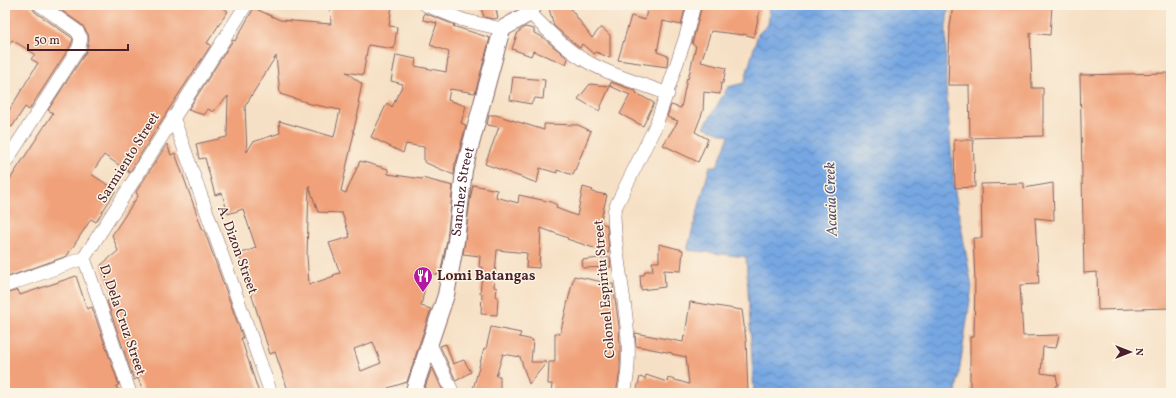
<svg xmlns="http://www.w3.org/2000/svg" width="1176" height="398" font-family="Vollkorn,serif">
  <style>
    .water { fill: url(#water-waves); stroke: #606386 }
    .building { fill: #f0a179; fill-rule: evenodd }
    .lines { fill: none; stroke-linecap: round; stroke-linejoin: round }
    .minor-casing { stroke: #866361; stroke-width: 14 }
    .tertiary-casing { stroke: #866361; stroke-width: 18 }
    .minor { stroke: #fff; stroke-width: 13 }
    .tertiary { stroke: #fff; stroke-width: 16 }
    .labels { text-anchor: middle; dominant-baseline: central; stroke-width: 3; stroke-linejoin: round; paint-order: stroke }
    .street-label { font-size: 14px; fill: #4a1f2b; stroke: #fcf5e5 }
    .poi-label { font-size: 14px; font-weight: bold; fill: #4a1f2b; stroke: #fcf5e5; text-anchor: start }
    .water-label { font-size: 15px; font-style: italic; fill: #5a4f6b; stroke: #fcf5e5 }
  </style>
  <defs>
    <pattern id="water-waves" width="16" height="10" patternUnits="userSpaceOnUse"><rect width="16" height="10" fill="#77a7e2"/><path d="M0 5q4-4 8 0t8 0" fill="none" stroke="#6487b7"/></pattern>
  </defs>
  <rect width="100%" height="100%" fill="#fcf5e5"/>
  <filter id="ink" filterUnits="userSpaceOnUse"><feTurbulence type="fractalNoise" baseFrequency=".025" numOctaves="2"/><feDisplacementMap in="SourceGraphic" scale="8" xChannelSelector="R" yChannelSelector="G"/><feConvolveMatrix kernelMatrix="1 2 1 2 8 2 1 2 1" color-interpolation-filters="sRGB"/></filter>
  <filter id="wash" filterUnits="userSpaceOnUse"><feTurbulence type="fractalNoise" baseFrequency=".012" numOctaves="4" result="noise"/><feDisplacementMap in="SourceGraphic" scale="16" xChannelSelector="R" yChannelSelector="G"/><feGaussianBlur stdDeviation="0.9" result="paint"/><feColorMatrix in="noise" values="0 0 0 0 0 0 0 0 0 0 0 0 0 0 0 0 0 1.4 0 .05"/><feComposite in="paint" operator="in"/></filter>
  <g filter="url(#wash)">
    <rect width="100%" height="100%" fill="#f6e0c5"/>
    <path class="water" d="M770,5H949L946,28V87L954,186L972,287L956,393H754L746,257L687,250L710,166H717L729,136L704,127L728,87L744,83L758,34L768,25Z"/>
    <g id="blocks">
      <path class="building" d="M5,5H30L35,12L71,37L73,39L71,45L29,110L25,107L12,127L5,123V117L38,63L31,59L35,54L12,40L5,52Z
        M54,5H218L228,11L207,43L211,45L167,112L129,173L128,171L104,155L91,174L116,190L96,222L91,219L67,256L5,278V187L53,113L48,110L86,52L89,40L88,34L82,25Z
        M330,5H392L389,26L397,27L394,49L368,45L363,75L346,72L362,84L358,103L360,104L354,129H353L354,133L341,191L346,193L360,161L388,169V174L422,179V178L453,186L447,240L440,275L428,273L421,306L431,309L407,382L388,388L389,393H289L275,352L270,354L239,254L256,248L243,209L228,214L222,193L215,195L205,158L199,159L196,144L227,137L228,96L213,112L208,109L204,115L188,110L233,40L235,41L254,8L280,20L331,24ZM276,56L280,94L306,102V103L340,110L334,137L279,121L280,133L253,142L247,152L245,106ZM309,186L318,212L342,213L350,237L329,243L340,273L333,275L334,276L309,285L307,256ZM373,342L381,363L361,371L354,349Z
        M480,5H495L498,18L493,19L484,17Z
        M548,5H568L592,38L601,27L610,35V58L596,52L594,54L582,44L580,48L568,38L554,26Z
        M651,5H686L681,25L663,21L657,52L668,56L667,67L618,60L631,16L645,20L647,9Z
        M702,5H761L754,37L743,34V35L711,31L701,62L726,68L723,83H721L720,94L704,92L703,111L695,132L708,139L698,162L663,145L678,121L667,117L671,105L681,108L687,78L688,79L696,46L692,44Z
        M953,5H1052L1050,35L1030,33L1032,88H1043V136L970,138L969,85H948L950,27Z
        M424,13L455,25L453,26L490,38L475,93L450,89L448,100L466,106L461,123L466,125L456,163H455L454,175L424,162V147L406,144L403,153L371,137L387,103L392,107L403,84L391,81L396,55L416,59L415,66L446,72L449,52L430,45L437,23L423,20Z
        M525,27L534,29V33L541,36L568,59L566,64L533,51L531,56L512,49L518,32Z
        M1168,73V95L1171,97V308L1098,310L1097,272L1084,273L1080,75Z
        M513,77L545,80L543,99L535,98L531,104L510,100Z
        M611,82L636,91V93L654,103L643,126L620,114L630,95L610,86Z
        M590,84L610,86L599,111L578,99Z
        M489,115H496L544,130V124L578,125L591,131L573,175L557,170V173L540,168L537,183L485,164L499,127L487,125Z
        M954,140H973L975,187L955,188Z
        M167,144L171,155L175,153L203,231L204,230L243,338H241L259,393H144L138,378L134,380L107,301L113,299L101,265L118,251L112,235L138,196L136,192Z
        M1024,183V188L1053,183L1054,220L1035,218L1039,284L1020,285L1023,336L1059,335L1056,348L1043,347L1041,373L1056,375L1058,385L1055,386L1054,393H970V337H974L975,279L973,238H982L981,184Z
        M473,185L497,190L496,197L518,203L519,195L551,202L557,205L556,208L577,216L583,187L593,190L592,192L607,195L600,223L607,225L609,253L567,239L568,238L541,228L539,268L526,267L527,253L497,250L494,287L497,288L496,297H498L497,315L481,314L482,293H480L483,267H479L480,256L463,254L470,200Z
        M659,244L683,250L681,271L664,270L665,287L641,290L640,275H644L645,271H653L652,262H659Z
        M610,257L611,267L583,268L582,260Z
        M76,276L87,309L92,307L119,385L116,386L119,393H5V294L18,290L20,295Z
        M574,276L613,284L619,327L620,349V371L616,393H551L552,384H548L549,362H555V333L560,334Z
        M690,302L742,310L746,340L748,393H636L640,377L645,379L646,375L667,382L668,378L689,384L686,357L672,354V353L636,346L635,333L683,342L684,335L685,336Z
        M491,327L521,333L519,337L533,340L531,362H547L529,384L520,357L503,354L496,376H500V393H472L484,348L486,349Z
        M446,344L453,364L464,360L471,372L456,381L440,346Z
        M432,367L444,393H423Z"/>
    </g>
  </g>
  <g filter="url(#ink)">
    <use href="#blocks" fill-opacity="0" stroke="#866361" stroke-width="1"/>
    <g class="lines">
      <defs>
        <path id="minor" d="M426,5L463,20L502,29
          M530,13C544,27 558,42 575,54C602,73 637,82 668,94
          M173,117L271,393
          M5,163L79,48L81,38L77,31L40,5
          M84,258L130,393
          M5,286L84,258L246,5
          M430,344L453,393
          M624,393C638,337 614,269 614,212L617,204L656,125L686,36L694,5"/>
        <g id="tertiary">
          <path id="s1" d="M413,393L446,295L456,241L464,170L502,29L530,13L534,5"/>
        </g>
      </defs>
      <use href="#minor" class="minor-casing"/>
      <use href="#tertiary" class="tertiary-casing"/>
      <use href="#minor" class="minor"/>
      <use href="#tertiary" class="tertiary"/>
    </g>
  </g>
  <defs>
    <symbol id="restaurant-pin" viewBox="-11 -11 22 30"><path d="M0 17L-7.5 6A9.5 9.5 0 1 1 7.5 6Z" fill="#b5179e" stroke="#fcf5e5"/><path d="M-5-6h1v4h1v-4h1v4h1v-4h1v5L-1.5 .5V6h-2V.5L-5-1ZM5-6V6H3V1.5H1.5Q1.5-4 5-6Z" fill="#fff"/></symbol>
  </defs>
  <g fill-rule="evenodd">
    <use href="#restaurant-pin" x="412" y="265" width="22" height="30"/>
  </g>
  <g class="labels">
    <g class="street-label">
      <text transform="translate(129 158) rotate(-58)">Sarmiento Street</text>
      <text stroke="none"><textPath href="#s1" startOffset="208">Sanchez Street</textPath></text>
      <text transform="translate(237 250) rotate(70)">A. Dizon Street</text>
      <text transform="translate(605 289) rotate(-95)">Colonel Espiritu Street</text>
      <text transform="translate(122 320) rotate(71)">D. Dela Cruz Street</text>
    </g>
    <g class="poi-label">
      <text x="437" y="276">Lomi Batangas</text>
    </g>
    <g class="water-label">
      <text transform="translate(832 199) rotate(-92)">Acacia Creek</text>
    </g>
  </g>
  <rect width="1176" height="398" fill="none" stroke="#fcf5e5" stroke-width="20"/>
  <g transform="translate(1130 352) rotate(90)" stroke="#fcf5e5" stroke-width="3" paint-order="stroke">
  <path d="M0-3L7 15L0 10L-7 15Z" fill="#4a1f2b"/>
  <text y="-6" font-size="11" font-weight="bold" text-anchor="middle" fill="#4a1f2b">N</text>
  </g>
  <path d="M28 44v6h100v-6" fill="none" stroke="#4a1f2b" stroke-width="2"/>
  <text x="34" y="44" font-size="12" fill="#4a1f2b" stroke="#fcf5e5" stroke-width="3" paint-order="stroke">50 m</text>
</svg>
